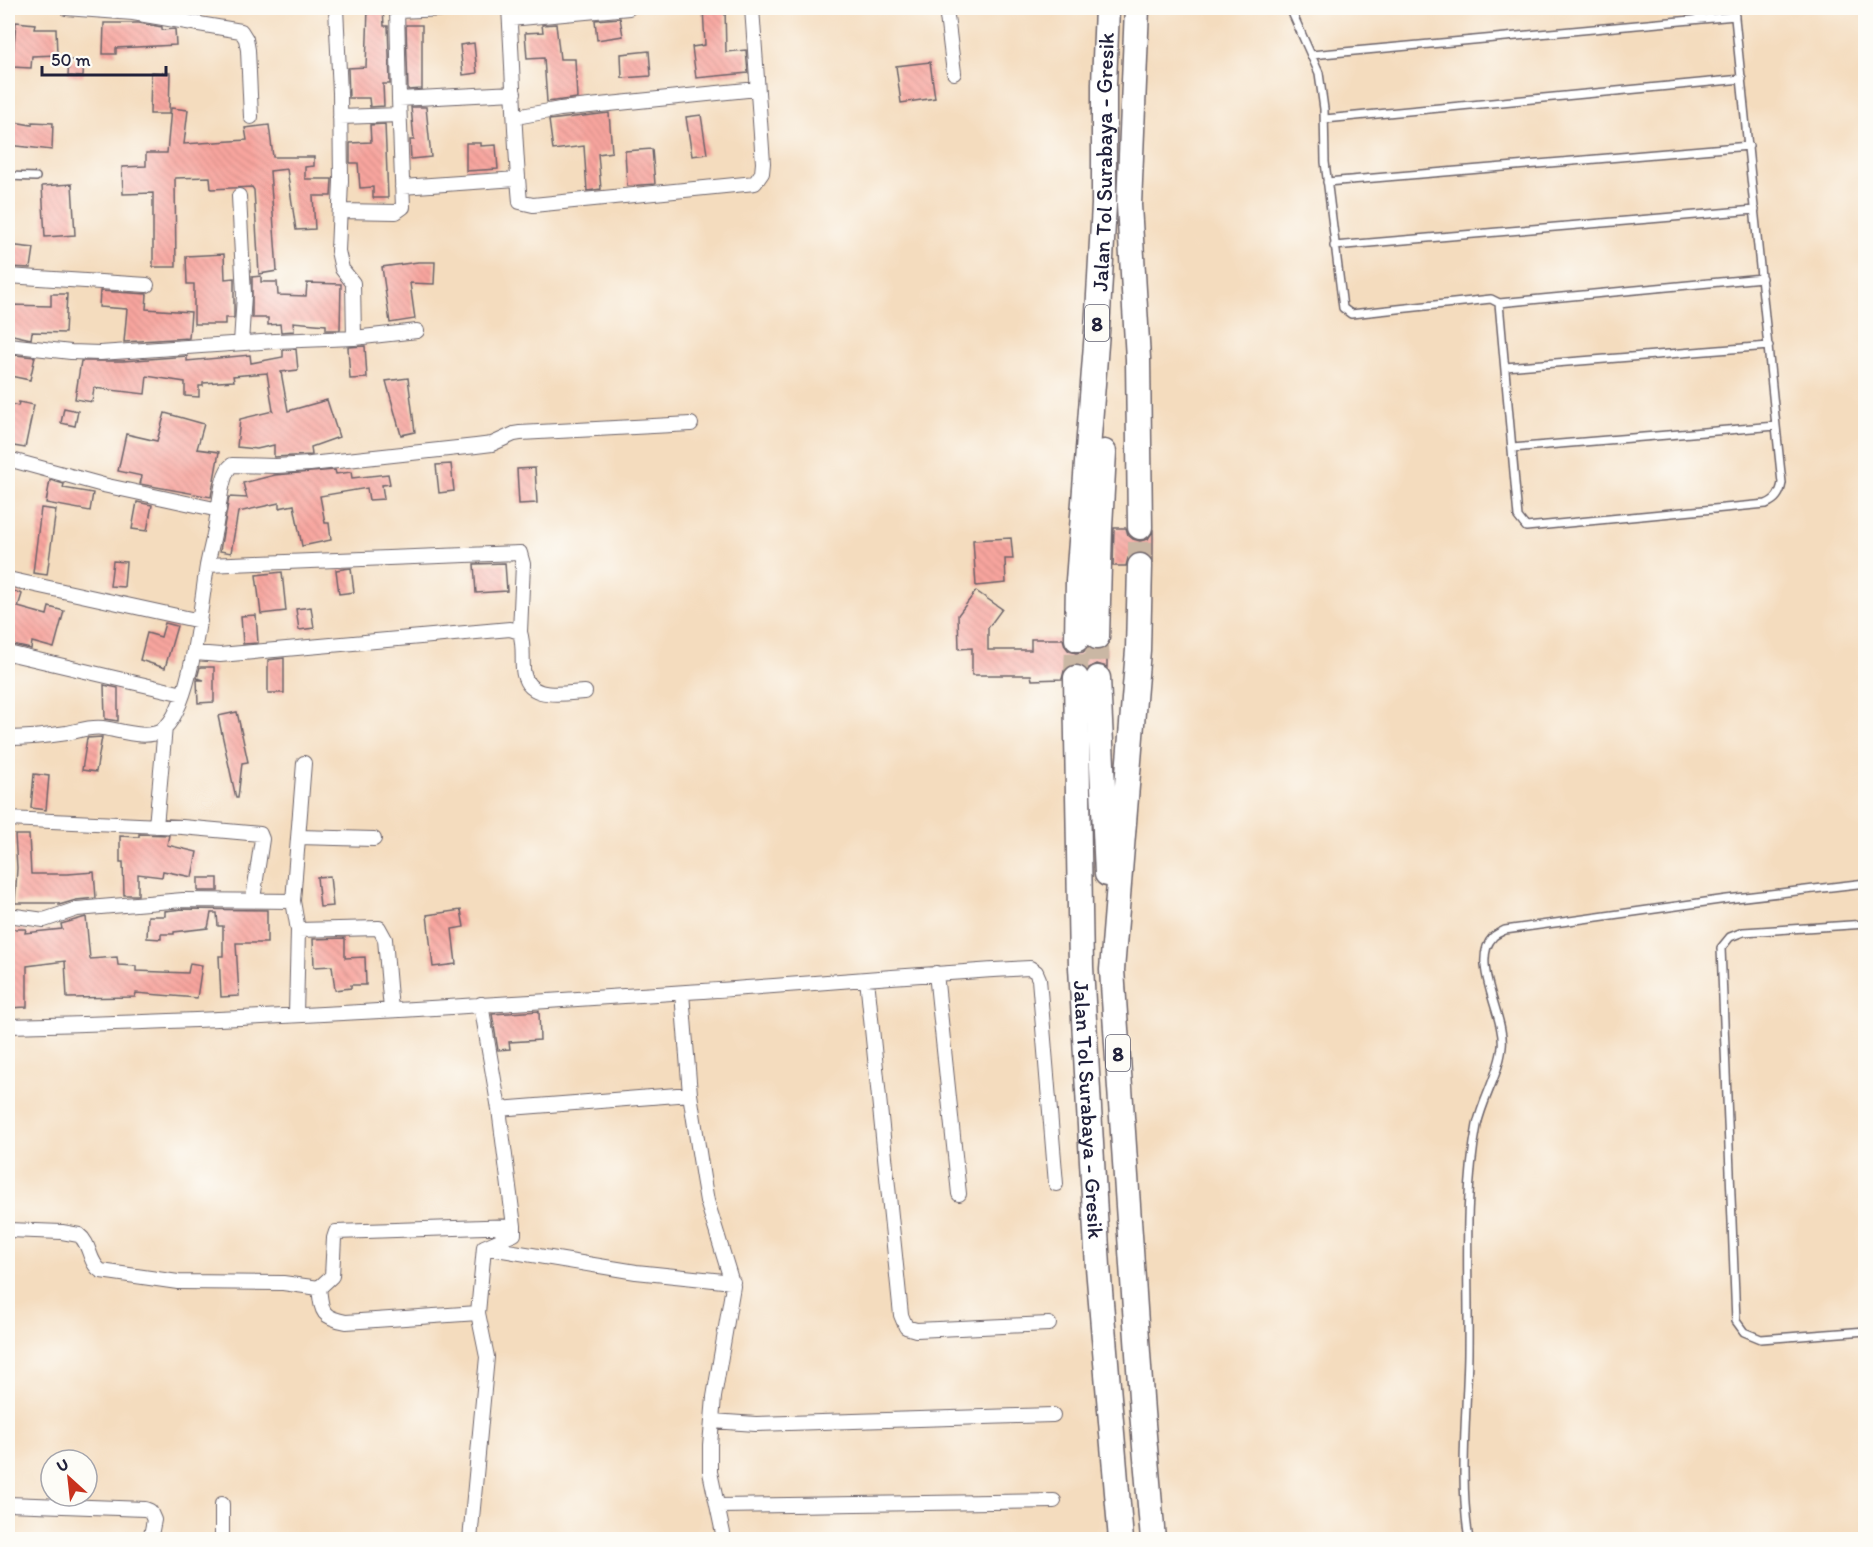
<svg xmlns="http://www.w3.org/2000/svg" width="1873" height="1547" font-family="Itim,sans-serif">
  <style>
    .building { fill: url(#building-back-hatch) }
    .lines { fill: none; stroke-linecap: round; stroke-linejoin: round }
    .highway-tunnel { stroke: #cab7a4; stroke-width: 24; stroke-dasharray: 24 12; stroke-linecap: butt }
    .lane-casing { stroke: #6c6369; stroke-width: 10 }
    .street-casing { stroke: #6c6369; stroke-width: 16 }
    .highway-casing { stroke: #6c6369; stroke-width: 27 }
    .lane { stroke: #fff; stroke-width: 7 }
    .street { stroke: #fff; stroke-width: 14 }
    .highway { stroke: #fff; stroke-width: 24 }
    .labels { text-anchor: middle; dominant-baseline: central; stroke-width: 5; stroke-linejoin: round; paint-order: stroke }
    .shield { fill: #fdfcf7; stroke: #646373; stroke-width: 1.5 }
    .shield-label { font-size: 21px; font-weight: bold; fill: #22223b }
    .street-label { font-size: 22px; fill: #22223b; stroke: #fdfcf7 }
  </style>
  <defs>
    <pattern id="building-back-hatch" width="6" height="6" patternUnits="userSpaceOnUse" patternTransform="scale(1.5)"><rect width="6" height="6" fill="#f8a59e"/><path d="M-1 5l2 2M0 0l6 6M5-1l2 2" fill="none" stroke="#d48e89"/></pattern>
  </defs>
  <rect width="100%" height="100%" fill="#fdfcf7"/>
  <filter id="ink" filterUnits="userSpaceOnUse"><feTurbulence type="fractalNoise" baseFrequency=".0167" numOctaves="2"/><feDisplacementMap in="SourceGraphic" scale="12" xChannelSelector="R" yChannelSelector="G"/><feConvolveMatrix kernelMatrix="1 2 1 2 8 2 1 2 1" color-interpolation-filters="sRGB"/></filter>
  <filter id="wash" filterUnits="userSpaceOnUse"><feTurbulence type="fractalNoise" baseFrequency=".008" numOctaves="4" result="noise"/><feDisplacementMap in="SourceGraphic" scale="24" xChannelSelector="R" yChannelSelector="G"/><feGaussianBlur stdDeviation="1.35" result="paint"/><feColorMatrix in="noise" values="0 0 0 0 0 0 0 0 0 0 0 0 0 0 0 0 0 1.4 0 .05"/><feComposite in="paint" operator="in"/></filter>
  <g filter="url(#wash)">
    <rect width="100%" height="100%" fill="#f4dcbe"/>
    <g id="blocks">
      <path class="building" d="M368,8H383L384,26H388L390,84H383L384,106L370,107L369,98H349L348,68L366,67Z
        M703,8H725L726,52L746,50L748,73L696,78L692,47L705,45Z
        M620,18L623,36L597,40L595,20Z
        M16,22L35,24L34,29H56L57,55L32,56L31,68L12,67Z
        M104,23H139L162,27V30L175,29L176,45L116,48V54H103Z
        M556,24L560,59H575L577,98L547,102L544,58L527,59L525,33L543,32L542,25Z
        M406,25H422V89L408,90Z
        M474,43L477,73L463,75L460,45Z
        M649,51L651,76L622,78L621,54Z
        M69,60L84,61L83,77L68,76Z
        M930,62L935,98L901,103L896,66Z
        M151,72L170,73L169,114H150Z
        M411,107H426L431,157L411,159L410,140H414Z
        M171,108L188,110L184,144L247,140L245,128L269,125L273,157H314V166L305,167V179H332L331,196H313L315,229L296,230L287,169L270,171L277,271L259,274L254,190L252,187L211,189L210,177L175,178L176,267H153V193L123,194L122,167L146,166V153H167Z
        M609,113L612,152L598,154L601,189L587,191L584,146L553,150L549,120Z
        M701,115L707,154L692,156L686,117Z
        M8,121L32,125V122L53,123L52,150L8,145Z
        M385,124L388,198H373V187L360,188L358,163H350V143L371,142L370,125Z
        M466,143H481V146L496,145L498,169L466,171Z
        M652,149L655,184L627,186L625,151Z
        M72,184L75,235L45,237L42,186Z
        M8,245L34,248L31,268L8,267Z
        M224,254L225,279L234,278V318H225V324H194V284H187L186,256Z
        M418,262H435L434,284L410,283L415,319L390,323L382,267Z
        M261,276V282H277L278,295L306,296L307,283L341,284L340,330H326V325L293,322L294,331L281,332L280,324L268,325V318H252V277Z
        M100,291L147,294L146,309L191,312L189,338L124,342L127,309L99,307Z
        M51,294H67L65,333L32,332L31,339L8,334V305L51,306Z
        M365,346L367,378L350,379L348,347Z
        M296,349L298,370L281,372L288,411L327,400L339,437L311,447L312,455L274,457V445L257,449L237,447L240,419L273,411L267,373L233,376L234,381L203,383V386H199V397L185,396V382L147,376L145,394L94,388L92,402L75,399L81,361H123L187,356V361L250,355L251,363L283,357V350Z
        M15,355L35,357L30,380L10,376Z
        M408,378L415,432L401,435L386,381Z
        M19,402L34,405L25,448L8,445V403L18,406Z
        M64,408L78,411L75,426L61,423Z
        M165,413L204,424L197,449L219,452L211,497L140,484L142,476L118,471L126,434L157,441Z
        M451,464L454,491L439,493L436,465Z
        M535,468L537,503L519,504L517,469Z
        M335,470L336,474L351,472L352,478L388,474L390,484L382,485L384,499L369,500L367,488L320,496L325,523H329L331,540L302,546L294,505L279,508V503L238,512L231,553L220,551L229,497L247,498L243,483L275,475Z
        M50,480L64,484L63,488L93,493L90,511L46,503Z
        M137,502L152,505L147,531L132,529Z
        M41,508L56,510L47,575L33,573Z
        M1114,528H1126L1128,535L1133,539L1140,541L1148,539L1153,531V562L1148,554L1140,552L1134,553L1128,558L1126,566H1113Z
        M1011,538L1013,559H1005L1006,583L976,586L973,540Z
        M113,561L126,562L124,587L110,586Z
        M505,563L507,591L476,593L474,564Z
        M351,568L354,592L339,594L336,570Z
        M282,572L286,611L261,614L256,575Z
        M8,589L22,594L18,607L47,615L49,607L64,611L54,648L32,642L31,649L8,644Z
        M976,591L1002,609L988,628V650H1031V639H1063L1065,646L1069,651L1076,653L1083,652L1088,648L1097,651L1107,647V667L1097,664L1087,669L1082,665L1075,664L1069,666L1064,671L1062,679L1032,680L1031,675H972V648L959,649L958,615Z
        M311,607L314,628L299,630L296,609Z
        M256,615L258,643L243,644L241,616Z
        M165,623L177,626L165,668L140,660L147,633L161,637Z
        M284,658V693H268V660Z
        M200,667H214V702L198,703L197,680H204L197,678Z
        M104,685L118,688V721L105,719Z
        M237,712L248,762L242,763L238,798H236L218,716Z
        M102,737L96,772L82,770L87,738Z
        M34,774L49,776L46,810L31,808Z
        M139,834L169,835L167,845L197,852L192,877L163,871L162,877L138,874V895H124L123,862H120V836L139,837Z
        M15,835H29L31,874H68L94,872L96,898L76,900L59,905V903H15L17,868Z
        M330,876L333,906L320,907L317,877Z
        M198,878H218V891H198Z
        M183,909L267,910V943H236L239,996L221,997L219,956H223V926H218L217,913H211L208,928L174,932V934H161V939L147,938L148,916H165V911Z
        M461,910L464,927L452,929L456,964L433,967L427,915Z
        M86,917L90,959L117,957L118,965L136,966V971L188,973L190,963L202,965L197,998L136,993L135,997L67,998L65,961L27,966V1007L8,1008V929H26L25,933L62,929L61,924Z
        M345,938V958L365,957L366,985H351V988L335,990L332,966L314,967L313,939Z
        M539,1011L540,1040L509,1042L510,1049L498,1050L492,1014Z"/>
    </g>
  </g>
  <g filter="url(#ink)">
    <use href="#blocks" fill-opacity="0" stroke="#6c6369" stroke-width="1.5"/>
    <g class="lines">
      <path class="highway-tunnel" d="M1140,566V527
        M1097,637L1098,678
        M1076,678L1077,639"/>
      <defs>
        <path id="lane" d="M1290,8L1319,73L1324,109L1325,162L1343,308L1351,314L1491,299L1499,303L1518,517L1526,527L1766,504C1776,500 1780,494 1782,483L1776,426L1734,8
          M1311,55L1735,16
          M1325,119L1742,79
          M8,176L36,177
          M1327,182L1749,146
          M1334,246L1755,210
          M1499,303L1762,278
          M1505,367L1769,346
          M1512,448L1776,426
          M1866,924L1743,932L1730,937L1721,948L1736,1321L1744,1332L1761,1339L1866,1331
          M1469,1540C1459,1478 1467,1415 1468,1353C1469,1278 1463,1199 1477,1125C1483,1098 1499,1074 1502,1047C1506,1017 1469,962 1493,937C1496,934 1501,932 1505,930L1727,899L1866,883"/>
        <path id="street" d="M66,8L133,13L241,31L246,39L248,50L251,117
          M336,8L340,93L341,181L338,251L342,269L353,283L354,338
          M397,8L399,99
          M509,8C513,72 514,137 520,202L533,205L755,183L762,173L763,163L752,8
          M946,8L954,73
          M397,11L471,8
          M510,19L629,8
          M340,117L399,115
          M516,117L560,109L757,89
          M402,187L518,179
          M239,196L244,295L241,343
          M340,211L396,212L403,207L399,99L514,93
          M8,276L147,285
          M8,345L71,352L100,353L275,341L354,338L417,331
          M8,459L103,485L219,510
          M207,565L520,553L523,564L520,632
          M8,579L200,621
          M8,653L183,694
          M195,653L220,655L510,629L520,632C524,645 522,656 523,669C526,702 562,693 585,692
          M8,738C28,738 47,736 67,733C78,731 91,726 103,728C119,730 145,740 161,731C192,711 201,602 207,566C210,550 215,534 217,517C220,504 221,473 232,465L276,466L310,464L476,446L492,444L514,434L520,433L691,424
          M8,819L182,827L260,834L262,839L253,899
          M156,826L165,727
          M298,837L374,839
          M8,915L44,920L77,909L183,900L293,901
          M298,930L379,928L385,939L391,1010
          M936,973L959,1194
          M867,979L901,1315L906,1327L916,1330L1049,1324
          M682,993L690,1094L703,1178L707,1201L733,1286L714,1397L710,1445V1472L724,1538L722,1540
          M481,1004L499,1109L514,1226
          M296,1014L298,930L293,901L304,763
          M8,1026C234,1021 460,1007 686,992C800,985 915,974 1030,968L1036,972L1039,979L1056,1184
          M499,1109L690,1094
          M8,1230L62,1232L79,1235C91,1244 88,1262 101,1271L178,1282L283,1283L319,1288L332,1276L334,1238L336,1232L514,1226V1234L484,1247
          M484,1247L636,1272L733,1282
          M319,1288C322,1312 321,1317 346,1322L478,1313
          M712,1421L756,1424L1053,1415
          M8,1504L145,1509L150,1511L154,1520L150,1540
          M222,1504V1540
          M718,1506L1054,1501
          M470,1540L487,1357L478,1313L484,1247"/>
        <g id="highway">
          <path d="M1137,8L1129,205L1138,359L1140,527"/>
          <path d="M1140,566L1138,650L1112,970L1142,1412L1153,1540"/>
          <path d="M1097,637L1100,527L1104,452"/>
          <path id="s1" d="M1077,639L1078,581L1097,331L1104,205V84L1107,8"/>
          <path id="s2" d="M1076,678L1081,967L1098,1267L1121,1540"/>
          <path d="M1098,678L1107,874"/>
        </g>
      </defs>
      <use href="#lane" class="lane-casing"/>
      <use href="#street" class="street-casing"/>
      <use href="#highway" class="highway-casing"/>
      <use href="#lane" class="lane"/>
      <use href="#street" class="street"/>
      <use href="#highway" class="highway"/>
    </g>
  </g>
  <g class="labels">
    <g class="shield">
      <rect x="1085" y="305" width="24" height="36" rx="4.5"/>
      <rect x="1106" y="1035" width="24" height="36" rx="4.5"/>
    </g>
    <g class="shield-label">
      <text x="1097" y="323">8</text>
      <text x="1118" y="1053">8</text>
    </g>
    <g class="street-label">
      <text stroke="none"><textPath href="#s1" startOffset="478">Jalan Tol Surabaya - Gresik</textPath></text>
      <text stroke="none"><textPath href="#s2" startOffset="432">Jalan Tol Surabaya - Gresik</textPath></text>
    </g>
  </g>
  <rect width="1873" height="1547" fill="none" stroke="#fdfcf7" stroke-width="30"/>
  <g transform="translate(69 1478) rotate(333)"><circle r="28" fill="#fdfcf7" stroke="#a5a5ac" stroke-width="1.5"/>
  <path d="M0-4.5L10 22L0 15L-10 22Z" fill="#c8321e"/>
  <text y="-9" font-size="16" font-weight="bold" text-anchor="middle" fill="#22223b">U</text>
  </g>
  <path d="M42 66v9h124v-9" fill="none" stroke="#22223b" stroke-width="3"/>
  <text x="51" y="66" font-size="18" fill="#22223b" stroke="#fdfcf7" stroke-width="4.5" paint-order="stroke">50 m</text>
</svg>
